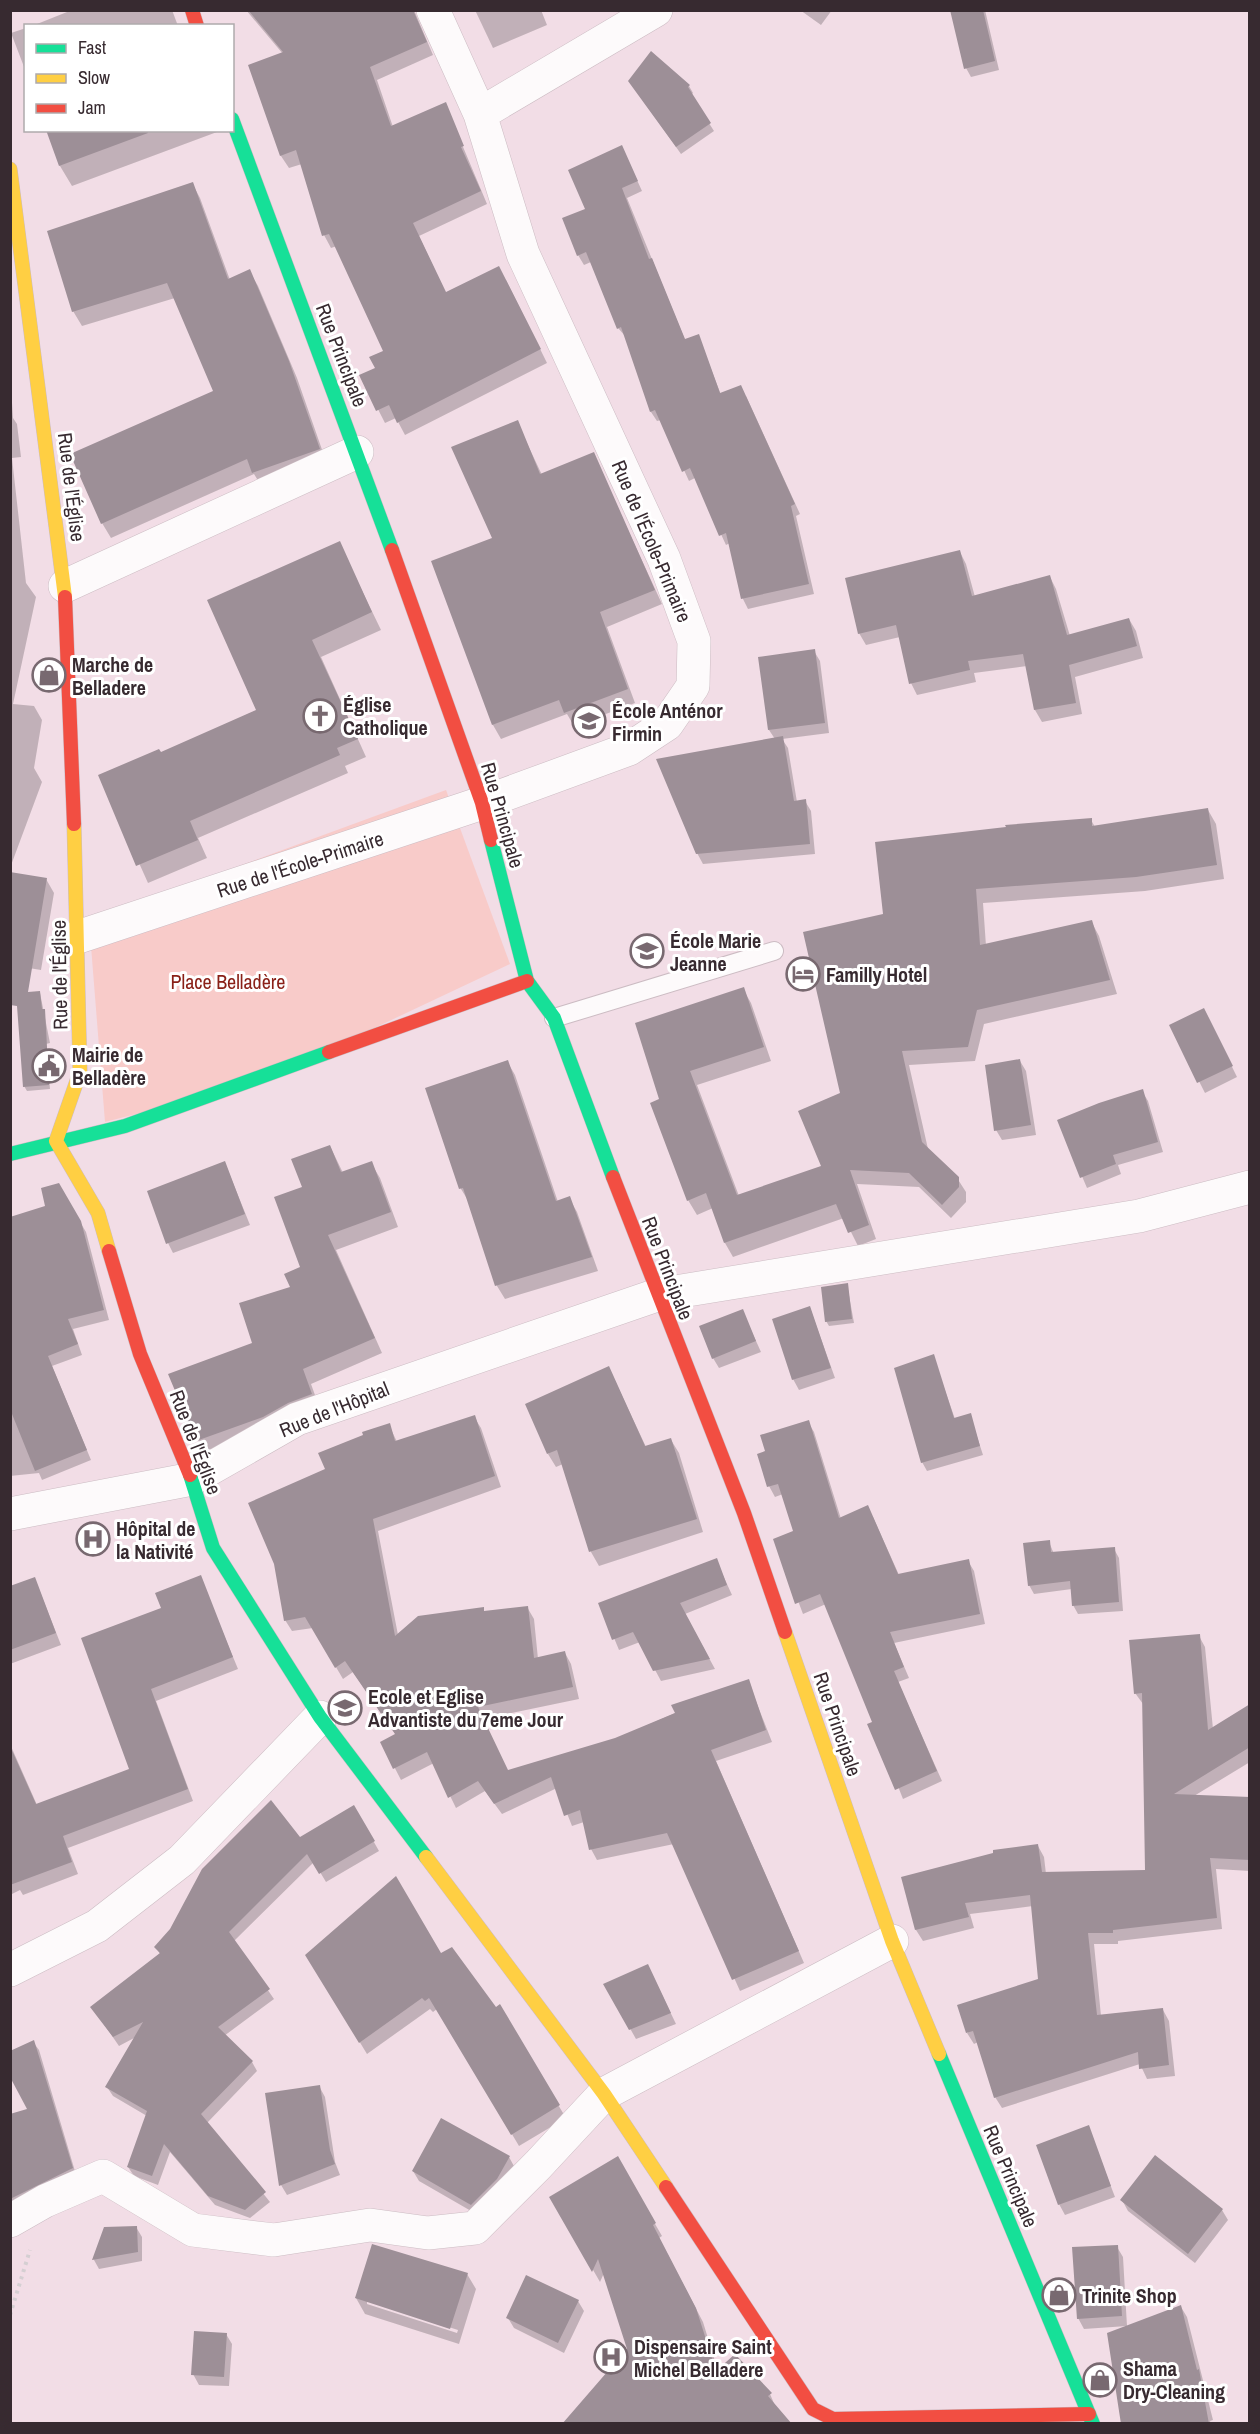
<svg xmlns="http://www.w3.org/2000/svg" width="1260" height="2434" font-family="'Archivo Narrow',sans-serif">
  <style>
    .green { fill: #f8cbc9 }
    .shadow { fill: #0003; fill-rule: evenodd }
    .building { fill: #9d8f97 }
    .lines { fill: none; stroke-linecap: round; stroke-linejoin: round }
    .lane-casing { stroke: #ccbcc3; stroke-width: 20 }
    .street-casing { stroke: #ccbcc3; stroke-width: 34 }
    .fast-casing { stroke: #ccbcc3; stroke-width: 15 }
    .slow-casing { stroke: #ccbcc3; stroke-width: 15 }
    .jam-casing { stroke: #ccbcc3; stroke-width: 15 }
    .path { stroke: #d5cfd2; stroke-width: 4; stroke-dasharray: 3 4.5; stroke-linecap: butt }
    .lane { stroke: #fdfafb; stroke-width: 18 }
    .street { stroke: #fdfafb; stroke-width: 33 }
    .fast { stroke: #16e098; stroke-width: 14 }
    .slow { stroke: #ffcf43; stroke-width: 14 }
    .jam { stroke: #f24e42; stroke-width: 14 }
    .labels { text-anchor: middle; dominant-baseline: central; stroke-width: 6; stroke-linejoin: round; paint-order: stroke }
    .street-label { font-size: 20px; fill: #372a30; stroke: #fff }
    .poi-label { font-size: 20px; font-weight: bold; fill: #372a30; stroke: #fff; text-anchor: start }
    .park-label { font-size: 20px; fill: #8a2118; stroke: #fff }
  </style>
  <rect width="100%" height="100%" fill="#f2dde6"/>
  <path class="green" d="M446,790L510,964L260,1082L105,1122L89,921Z"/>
  <path class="shadow" d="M72,10H172L178,26H32Z
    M246,10H414L433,55L377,80L393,127L445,104L487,204L419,236L446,294L506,280L547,363L405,435L396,418L385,423L361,376L377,369L385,351L337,246L331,248L324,235L302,164L289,168L281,156L250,66L283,54Z
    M475,10H541L547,25L493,48Z
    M800,10H832L821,25Z
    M951,10H985L999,70L971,77L966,68Z
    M26,28V72L11,33Z
    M689,86L693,93L691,95L714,131L681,154L634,88Z
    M47,130H217V132L72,186L60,166Z
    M622,147L642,191L627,198L685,340L698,335L721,395L746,396L800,514L796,516L814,594L748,609L743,599L730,543L726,545L695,478L689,481L661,420L657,421L651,412L626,337L618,328L591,262L584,265L578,255L587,210Z
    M192,183L200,198L230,280L249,271L258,286L297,378L327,464L262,487L254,474L111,538L102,523L215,392L175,298L82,326L73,311Z
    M10,372L13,418L17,424L21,457L12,458L26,583L36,597L13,704L34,706L42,720L34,768L42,782L10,868Z
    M517,422L542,475L593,454L662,604L607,627L635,703L574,726L567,714L501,739L493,725L433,562L494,539Z
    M339,543L381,630L321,657L366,757L345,766L348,773L198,838L207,858L148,883L100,776L161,754L257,710Z
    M960,552L966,564L975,597L1050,577L1056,589L1070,636L1129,619L1136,631L1143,658L1075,677L1082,714L1042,722L1035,710L1027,666L974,673L976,682L917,695L911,683L900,637L866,645L859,633Z
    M814,651L820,661L829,733L782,739L788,748L797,802L805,801L811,811L815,854L703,864L697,853L775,739L769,730Z
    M1208,810L1216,824L1224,879L1145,891L983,903L986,946L1091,921L1099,936L1117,994L984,1024L975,1061L909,1065L928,1149L957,1178L966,1192V1202L951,1218L919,1187L857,1184L876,1239L858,1246L844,1218L733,1257L725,1243L713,1208L697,1215L688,1200L661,1100L743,989L751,1003L771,1061L697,1085L739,1196L823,1167L885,915L1091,820L1095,827Z
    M46,879L54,893L41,970L10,965Z
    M40,993L50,1043L46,1044L50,1089L27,1091L24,1086Z
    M1209,1020L1237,1077L1205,1093L1171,1026Z
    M507,1061L515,1075L558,1202L569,1198L577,1212L598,1271L505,1299L497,1286L469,1202L461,1189L427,1089Z
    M1020,1061L1026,1071L1036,1135L1002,1140L996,1130Z
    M1142,1091L1148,1101L1163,1152L1118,1165L1121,1174L1087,1188L1058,1120Z
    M330,1146L343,1173L371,1163L380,1178L398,1227L336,1250L382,1353L311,1384L320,1409L206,1455L198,1440L302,1268L304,1188Z
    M225,1163L250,1225L173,1253L168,1243Z
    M58,1185L86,1232L109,1320L73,1329L82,1355L52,1366L91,1460L42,1480L39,1473L10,1476V1219L47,1207Z
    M847,1284L854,1323L829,1326L826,1321Z
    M810,1308L835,1378L799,1390L793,1379Z
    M742,1310L761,1352L719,1368L713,1358Z
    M933,1356L955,1419L970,1415L983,1455L927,1471L922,1462Z
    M609,1368L646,1447L671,1440L679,1453L703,1532L599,1566L591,1552L563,1464L556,1467L548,1454Z
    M474,1417L481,1428L501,1487L378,1531L398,1635L483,1609L485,1613L527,1607L534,1619L538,1659L565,1653L571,1664L579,1699L483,1719L508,1772L616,1739L748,1681L772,1742L716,1761L804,1963L740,1991L674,1844L597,1860L591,1849L584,1822L572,1826L557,1788L502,1814L485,1791L456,1808L434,1763L401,1780L382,1743L396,1735L353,1672L343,1679L313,1628L292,1631L285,1620L327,1469L389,1425L397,1442Z
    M808,1422L814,1432L841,1519L873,1517L899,1575L968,1561L974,1571L985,1624L894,1643L909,1678L898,1682L942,1781L903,1799L826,1604L803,1614L775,1540L795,1532L783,1494L775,1497L769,1486L767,1452Z
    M1049,1542L1054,1554L1114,1549L1119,1558L1123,1611L1078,1614L1073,1605L1072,1589L1034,1594L1029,1585Z
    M716,1560L732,1595L685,1614L715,1669L661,1681L640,1642L619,1650L600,1604Z
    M200,1577L238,1669L156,1701L193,1801L68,1848L78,1874L23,1895L20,1890L10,1895V1744L37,1805L131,1770L163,1609Z
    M35,1579L61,1645L10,1664V1588Z
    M1199,1636L1205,1647L1213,1729L1250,1706V1762L1194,1796L1250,1799V1871L1216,1869L1222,1929L1118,1941V1944H1094L1101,2016L1163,2010L1169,2021L1175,2076L1147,2079L1140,2064L1002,2108L995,2097L978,2042L974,2044L967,2033L1039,1980L1033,1906L970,1914L974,1928L923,1941L916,1930L903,1878L1038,1846L1044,1857L1046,1874L1146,1872L1143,1704L1135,1693Z
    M354,1807L379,1851L326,1882L314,1862L234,1941L274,1999L224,2036L252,2062L257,2071L207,2123L270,2202L250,2218L215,2205L170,2152L158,2185L134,2176L128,2167L147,2116L113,2096L107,2087L136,2037L119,2046L92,2007L160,1954L156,1947L300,1839Z
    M440,1955L496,2009L499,2006L566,2118L519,2146L437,2009L433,2012L430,2009L367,2054L314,1967Z
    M653,1976L676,2024L636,2039L605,1984Z
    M33,2042L39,2050L77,2178L10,2211V2175L29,2110Z
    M319,2086L325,2097L335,2162L340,2175L287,2195L281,2185L267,2094Z
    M1088,2127L1115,2197L1065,2215L1059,2204Z
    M509,2157L515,2168L478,2215L419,2181L413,2171Z
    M617,2158L662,2236L659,2238L703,2322L718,2371L770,2394L776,2408L629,2349L604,2273L600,2282L551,2197Z
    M1122,2200L1222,2210L1228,2220L1195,2263L1128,2211Z
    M136,2227L142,2237V2261L99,2269L94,2260L106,2228Z
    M1117,2247L1123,2257L1127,2326L1084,2329L1078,2318Z
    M467,2274L476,2289L459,2344L365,2314L356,2298ZM367,2301L458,2330L457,2333L367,2304Z
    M578,2301L584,2311L564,2353L514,2328L508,2318Z
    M1181,2307L1187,2317L1213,2420L1210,2421L1211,2424H1127Z
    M226,2334L232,2344L229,2386L199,2385L193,2374Z"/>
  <path class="building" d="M248,10H413L427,42L370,67L391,126L446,102L464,146L461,147L481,191L413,223L446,292L499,266L541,349L397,423L389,405L376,411L359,375L375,368L369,357L383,351L329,234L322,236L296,150L280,156L248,65L283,52Z
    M950,10H983L995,61L964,69Z
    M651,51L690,85L688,87L711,123L676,147L628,81Z
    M46,130H147L148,133L59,166Z
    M622,145L638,181L622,188L649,259L652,258L685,339L699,334L720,393L741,385L795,504L791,506L809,584L741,599L726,533L719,536L690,468L682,472L655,410L650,412L621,327L617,329L586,252L577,256L562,218L585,209L568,170Z
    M193,182L228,279L250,269L289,361L320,449L252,473L247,459L101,524L70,454L213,391L167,283L72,312L47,231Z
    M518,420L540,474L594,452L655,590L600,612L628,689L564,713L559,700L492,725L431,561L492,538L451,447Z
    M340,541L372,612L312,640L358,739L337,748L340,755L190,821L198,840L136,866L98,775L159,749L161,752L256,710L207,600Z
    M960,550L972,596L1050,575L1067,635L1129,618L1137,646L1069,665L1076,703L1034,710L1023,654L968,661L970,670L909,684L896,625L858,634L845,578Z
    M815,649L825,723L768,730L758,657Z
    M783,736L794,801L806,799L810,844L696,854L656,759Z
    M1208,808L1217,865L1136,877L976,889L980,945L1092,920L1110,980L977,1010L968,1047L902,1051L922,1142L959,1177V1187L942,1205L909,1173L850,1170L869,1225L848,1233L836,1204L724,1243L706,1193L687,1201L650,1103L659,1099L635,1023L744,987L764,1047L690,1071L737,1195L821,1166L798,1111L840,1093L803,932L883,914L875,842L1006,827L1005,825L1092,818V826Z
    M10,872L47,878L28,992L40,991L42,1009H45L49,1085L23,1087L17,1006L10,1005Z
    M1204,1008L1233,1066L1197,1083L1169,1025Z
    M1020,1059L1031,1125L994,1131L985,1065Z
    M508,1060L556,1201L570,1196L592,1257L495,1286L463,1188L459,1189L425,1088Z
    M1143,1089L1158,1142L1113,1155L1116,1164L1080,1178L1057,1120L1099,1103Z
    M330,1145L341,1172L372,1161L391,1212L328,1235L375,1338L303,1369L312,1394L288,1403L263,1417L196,1441L168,1374L252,1343L239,1303L290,1287L284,1274L300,1267L274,1197L302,1187L291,1159Z
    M225,1161L245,1214L166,1244L147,1191Z
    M59,1183L81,1221L104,1310L68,1319L78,1344L48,1356L87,1450L35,1471L10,1409V1217L45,1206L41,1188Z
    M848,1283L852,1319L825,1322L821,1287Z
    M810,1306L831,1368L792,1380L772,1319Z
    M743,1309L756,1341L712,1359L699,1326Z
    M934,1354L954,1418L971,1413L980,1446L921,1463L894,1368Z
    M609,1366L645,1446L671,1438L697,1519L589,1552L557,1450L547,1454L525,1404Z
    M475,1415L495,1476L373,1519L395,1636L418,1616L484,1607V1611L528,1606L534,1658L565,1651L573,1687L478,1707L508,1770L615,1738L675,1713L671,1705L749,1679L766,1730L711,1750L799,1951L732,1980L667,1833L589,1850L580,1810L564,1816L551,1777L494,1804L478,1781L448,1798L427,1752L393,1769L380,1742L395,1734L345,1661L335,1668L305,1617L284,1621L274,1564L248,1503L325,1469L318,1453L363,1435L362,1432L390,1423L395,1441Z
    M809,1420L839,1518L868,1505L898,1574L969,1559L980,1614L890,1632L904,1667L894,1671L937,1771L895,1790L867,1724L872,1722L820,1594L795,1604L773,1539L793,1531L778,1484L767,1487L757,1454L765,1451L760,1435Z
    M1050,1540L1051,1552L1115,1547L1119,1602L1072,1606L1070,1581L1028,1586L1023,1543Z
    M717,1558L727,1585L680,1603L710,1659L653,1671L633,1632L612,1640L598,1603Z
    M201,1575L233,1657L151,1689L188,1789L63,1836L72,1862L10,1885V1746L36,1804L129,1769L81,1638L161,1608L155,1593Z
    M35,1577L56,1633L10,1650V1586Z
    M1200,1634L1208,1730L1250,1704V1747L1174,1794L1250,1797V1860L1210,1858L1217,1918L1113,1930V1933H1088L1097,2015L1163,2008L1169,2065L1139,2069L1138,2052L994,2098L973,2031L966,2033L957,2005L1038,1979L1030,1895L965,1903L969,1917L915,1930L901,1877L993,1853V1850L1038,1844L1042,1872L1145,1870L1142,1693L1134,1694L1129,1640Z
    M271,1800L300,1837L354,1805L375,1841L319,1874L307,1854L229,1932L270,1989L218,2027L253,2061L201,2114L266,2192L245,2210L208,2196L164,2144L152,2176L127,2167L147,2111L105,2087L143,2022L113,2037L90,2007L160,1953L154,1947L170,1929L202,1869Z
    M396,1876L441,1953L452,1947L496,2007L500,2004L560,2105L511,2135L429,1998L425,2001L422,1998L359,2043L305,1955Z
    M648,1964L671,2013L629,2030L603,1984Z
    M34,2040L73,2168L10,2199V2114L27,2109L10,2077V2051Z
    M320,2085L330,2150L335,2164L279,2186L265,2093Z
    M441,2118L510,2156L497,2179L471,2205L412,2171Z
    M1089,2125L1111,2186L1058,2205L1036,2145Z
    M1155,2155L1223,2209L1188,2254L1120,2200Z
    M618,2156L656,2223L653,2225L696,2308L716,2371L735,2354L772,2393L768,2396L792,2424H562L627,2349L598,2259L592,2272L549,2197Z
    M137,2226L138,2252L92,2260L104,2227Z
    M372,2244L468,2273L450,2329L355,2298Z
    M1118,2245L1122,2316L1077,2319L1072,2247Z
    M526,2275L579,2300L558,2343L506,2318Z
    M1181,2305L1197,2370L1199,2369L1209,2424H1121L1107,2333Z
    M194,2331L227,2333L224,2377L191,2375Z"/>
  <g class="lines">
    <defs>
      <path id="lane" d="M554,1018L774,951"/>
      <path id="street" d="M480,114L656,10
        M65,586L357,452
        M78,937L482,803L629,749L667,724L693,686L694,641L664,559L523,254L480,114L433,10
        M10,1514L192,1479L297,1419L657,1295L1139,1216L1250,1187
        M10,1970L97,1926L182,1860L320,1717
        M10,2221L45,2201L103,2176L193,2230L274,2240L370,2225L428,2233L475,2228L538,2165L604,2094L892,1941"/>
      <path id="fast" d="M232,119L392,550
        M491,840L527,981L554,1018L613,1177
        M10,1154L125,1126L329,1052
        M190,1475L213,1548L320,1717L426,1857
        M939,2054L1093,2424"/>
      <path id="slow" d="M10,169L65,597
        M74,824L80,1072L56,1141L98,1213L109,1251
        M785,1632L892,1941L939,2054
        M426,1857L604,2094L666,2187"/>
      <path id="jam" d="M192,10L197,26
        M392,550L482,803L491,840
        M65,597L74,824
        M329,1052L527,981
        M613,1177L744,1513L785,1632
        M109,1251L140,1354L190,1475
        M666,2187L813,2409L833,2419L1089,2414"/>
    </defs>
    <use href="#lane" class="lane-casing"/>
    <use href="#street" class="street-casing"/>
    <use href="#fast" class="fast-casing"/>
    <use href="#slow" class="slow-casing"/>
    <use href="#jam" class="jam-casing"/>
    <path class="path" d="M10,2315L30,2250"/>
    <use href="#lane" class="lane"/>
    <use href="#street" class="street"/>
    <use href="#fast" class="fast"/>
    <use href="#slow" class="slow"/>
    <use href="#jam" class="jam"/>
  </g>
  <defs>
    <symbol id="shop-ring" viewBox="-11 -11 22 22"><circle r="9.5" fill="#fff" stroke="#786970" stroke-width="1.5"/><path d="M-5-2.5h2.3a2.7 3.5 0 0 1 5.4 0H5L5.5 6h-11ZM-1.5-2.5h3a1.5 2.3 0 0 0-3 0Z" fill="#786970"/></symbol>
    <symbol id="church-ring" viewBox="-11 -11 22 22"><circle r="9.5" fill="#fff" stroke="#786970" stroke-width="1.5"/><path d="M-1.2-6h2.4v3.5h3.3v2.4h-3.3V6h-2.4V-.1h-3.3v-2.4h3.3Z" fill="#786970"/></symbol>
    <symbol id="school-ring" viewBox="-11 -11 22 22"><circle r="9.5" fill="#fff" stroke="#786970" stroke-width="1.5"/><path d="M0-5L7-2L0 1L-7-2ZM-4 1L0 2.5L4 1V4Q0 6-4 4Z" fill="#786970"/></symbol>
    <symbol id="hotel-ring" viewBox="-11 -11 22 22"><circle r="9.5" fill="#fff" stroke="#786970" stroke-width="1.5"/><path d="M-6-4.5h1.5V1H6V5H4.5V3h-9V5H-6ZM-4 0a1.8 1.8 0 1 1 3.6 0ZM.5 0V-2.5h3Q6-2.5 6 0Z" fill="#786970"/></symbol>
    <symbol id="civic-ring" viewBox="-11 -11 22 22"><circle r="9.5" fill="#fff" stroke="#786970" stroke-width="1.5"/><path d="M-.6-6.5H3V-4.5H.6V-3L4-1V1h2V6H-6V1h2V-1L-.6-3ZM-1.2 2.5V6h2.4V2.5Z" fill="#786970"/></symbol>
    <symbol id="hospital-ring" viewBox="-11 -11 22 22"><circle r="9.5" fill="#fff" stroke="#786970" stroke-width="1.5"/><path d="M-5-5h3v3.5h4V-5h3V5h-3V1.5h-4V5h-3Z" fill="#786970"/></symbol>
  </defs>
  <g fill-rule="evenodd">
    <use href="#shop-ring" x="30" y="656" width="38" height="38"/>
    <use href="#church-ring" x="301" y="697" width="38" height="38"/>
    <use href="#school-ring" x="570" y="702" width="38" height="38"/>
    <use href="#school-ring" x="628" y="932" width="38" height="38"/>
    <use href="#hotel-ring" x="784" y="955" width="38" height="38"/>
    <use href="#civic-ring" x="30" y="1047" width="38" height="38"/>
    <use href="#hospital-ring" x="74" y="1520" width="38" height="38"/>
    <use href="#school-ring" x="326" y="1689" width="38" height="38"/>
    <use href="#shop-ring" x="1040" y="2276" width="38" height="38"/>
    <use href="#hospital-ring" x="592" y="2338" width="38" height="38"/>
    <use href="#shop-ring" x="1081" y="2361" width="38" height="38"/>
  </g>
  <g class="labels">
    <g class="street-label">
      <text transform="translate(342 355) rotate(69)">Rue Principale</text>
      <text transform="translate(72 487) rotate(83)">Rue de l'Église</text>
      <text transform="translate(652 541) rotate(67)">Rue de l'École-Primaire</text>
      <text transform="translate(503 815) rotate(74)">Rue Principale</text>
      <text transform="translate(300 864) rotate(-18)">Rue de l'École-Primaire</text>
      <text transform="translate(59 975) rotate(-91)">Rue de l'Église</text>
      <text transform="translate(668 1268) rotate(69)">Rue Principale</text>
      <text transform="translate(334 1409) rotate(-22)">Rue de l'Hôpital</text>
      <text transform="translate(196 1442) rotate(69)">Rue de l'Église</text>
      <text transform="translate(838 1724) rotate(71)">Rue Principale</text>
      <text transform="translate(1011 2176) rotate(67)">Rue Principale</text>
    </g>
    <g class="poi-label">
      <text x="72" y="664">Marche de<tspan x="72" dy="23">Belladere</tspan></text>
      <text x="343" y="704">Église<tspan x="343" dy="23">Catholique</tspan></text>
      <text x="612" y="710">École Anténor<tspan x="612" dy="23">Firmin</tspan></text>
      <text x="670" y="940">École Marie<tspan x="670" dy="23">Jeanne</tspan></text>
      <text x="826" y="974">Familly Hotel</text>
      <text x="72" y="1054">Mairie de<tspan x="72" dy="23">Belladère</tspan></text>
      <text x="116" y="1528">Hôpital de<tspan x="116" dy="23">la Nativité</tspan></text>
      <text x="368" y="1696">Ecole et Eglise<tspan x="368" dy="23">Advantiste du 7eme Jour</tspan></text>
      <text x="1082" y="2295">Trinite Shop</text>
      <text x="634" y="2346">Dispensaire Saint<tspan x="634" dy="23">Michel Belladere</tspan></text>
      <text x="1123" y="2368">Shama<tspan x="1123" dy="23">Dry-Cleaning</tspan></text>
    </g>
    <g class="park-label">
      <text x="228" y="981">Place Belladère</text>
    </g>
  </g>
  <rect width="1260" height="2434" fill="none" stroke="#372a30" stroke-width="24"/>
  <rect x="24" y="24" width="210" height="108" fill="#ffffff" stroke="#afaaac" stroke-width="1.5"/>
  <rect x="36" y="44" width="30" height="9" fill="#16e098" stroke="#afaaac" stroke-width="1.5"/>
  <text x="78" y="54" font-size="18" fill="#372a30">Fast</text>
  <rect x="36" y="74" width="30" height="9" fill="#ffcf43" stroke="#afaaac" stroke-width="1.5"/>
  <text x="78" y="84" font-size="18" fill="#372a30">Slow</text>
  <rect x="36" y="104" width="30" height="9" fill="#f24e42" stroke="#afaaac" stroke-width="1.5"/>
  <text x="78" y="114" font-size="18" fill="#372a30">Jam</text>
</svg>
